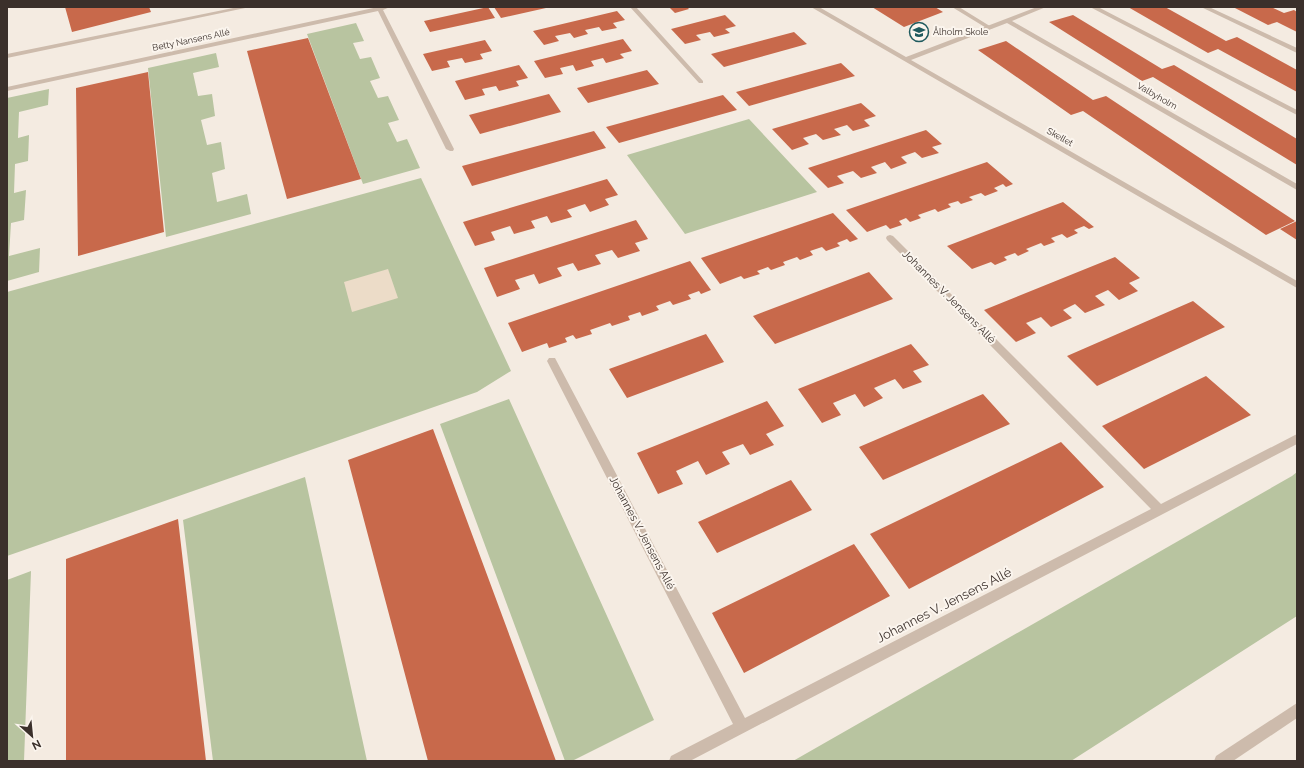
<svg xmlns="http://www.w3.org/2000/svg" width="1304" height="768" font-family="Raleway,sans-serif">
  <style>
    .green { fill: #b8c4a0 }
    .plaza { fill: #ecdcc8 }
    .building { fill: #c8694b }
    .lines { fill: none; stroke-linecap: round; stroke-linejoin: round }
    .service { fill: #cdbbac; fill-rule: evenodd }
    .minor { fill: #cdbbac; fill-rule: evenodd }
    .tertiary { fill: #cdbbac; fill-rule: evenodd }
    .labels { text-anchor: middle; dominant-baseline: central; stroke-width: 4; stroke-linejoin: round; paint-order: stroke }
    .far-poi-label { font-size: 9px; fill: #3b302b; stroke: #fbf5ee; text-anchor: start }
    .far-street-label { font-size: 9px; fill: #3b302b; stroke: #fbf5ee }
    .street-label { font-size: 11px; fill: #3b302b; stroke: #fbf5ee }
    .near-street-label { font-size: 13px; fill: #3b302b; stroke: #fbf5ee }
  </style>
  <rect width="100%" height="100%" fill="#f4ebe1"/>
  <path class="green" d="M356,23L364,41L353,43L360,59L371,57L380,78L370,81L378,98L388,96L399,120L388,123L397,142L407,139L420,168L363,184L307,34Z
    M216,53L219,67L193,73L198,96L212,94L215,116L201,120L207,145L221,142L225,169L212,173L217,202L247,194L251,214L166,237L148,68Z
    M49,89L48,105L19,112L18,138L29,135L28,161L15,164L14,193L26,190L24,220L11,223L9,256L40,248L39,272L7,281V98Z
    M749,119L817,192L685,234L627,155Z
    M421,178L511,371L477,392L7,556V292Z
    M509,399L654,720L572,761H565L440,424Z
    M1297,472V616L1071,761H793L1292,476Z
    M305,477L367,761H213L183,520Z
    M31,571L24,761H7V580Z"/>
  <path class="plaza" d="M388,269L398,298L352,312L344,282Z"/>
  <path class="building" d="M65,7H149L151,12L72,32Z
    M488,7L495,18L430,32L424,21Z
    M494,7H546V8L501,18Z
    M669,7H687L689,9L675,13Z
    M872,7H935L943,12L904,27Z
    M1128,7H1165L1226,41L1237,37L1297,70V92L1218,49L1208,53Z
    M1233,7H1271L1284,13L1294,10L1297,12V32L1277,22L1268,25Z
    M617,11L625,20L613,23L617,28L602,31L599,27L585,30L588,34L574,38L570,33L555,36L559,41L544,45L533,31Z
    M725,15L736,26L725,29L730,33L714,37L710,32L696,35L701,40L685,44L671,29Z
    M1073,15L1162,69L1174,65L1297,139V165L1153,77L1142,81L1049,22Z
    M794,32L807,44L724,67L711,54Z
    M308,38L361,179L287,199L247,51Z
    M623,39L632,51L620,54L624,58L606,63L603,58L591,61L594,66L576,71L573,65L560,68L563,74L545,78L534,61Z
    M485,40L492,51L480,54L483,59L465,63L462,58L447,61L450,67L432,71L423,54Z
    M1006,41L1093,100L1106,96L1295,221L1266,235L1083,111L1071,115L978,50Z
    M841,63L855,76L749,106L736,92Z
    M519,65L528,78L516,81L519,86L499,91L496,86L482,89L485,95L465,100L455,81Z
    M647,70L659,84L588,103L577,88Z
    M148,72L164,232L78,256L76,88Z
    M549,94L561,112L480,134L469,115Z
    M723,95L737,110L619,143L606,127Z
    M861,103L876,116L864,120L870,126L853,131L847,125L834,129L841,135L823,140L816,134L803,138L809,144L792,150L772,129Z
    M926,130L942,144L932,147L939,153L922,158L915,152L901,157L907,163L891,169L885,162L871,167L877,173L861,178L853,171L837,176L844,183L828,188L808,168Z
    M594,131L606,148L472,186L462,166Z
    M987,162L1013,184L1006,187L1003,184L994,188L998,191L985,196L981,193L969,197L973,200L961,204L958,201L948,204L951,207L938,212L935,209L918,215L921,218L910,222L906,218L899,221L902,225L890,229L886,225L867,232L846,210Z
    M607,179L618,195L605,199L609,205L590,212L585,204L567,210L572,217L551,223L547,216L531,221L535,228L514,234L510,226L491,232L495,240L475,246L463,222Z
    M1063,202L1094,227L1089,229L1084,226L1074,230L1078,233L1067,238L1062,234L1051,238L1055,242L1044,246L1041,243L1026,249L1029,251L1018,256L1015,253L1004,257L1007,260L995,265L991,262L972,269L947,246Z
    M833,213L858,239L850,242L847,239L837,243L840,246L826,251L822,247L810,251L813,255L800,260L797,257L783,262L785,265L771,270L768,267L757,271L760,274L744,279L741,276L720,284L701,258Z
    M636,220L648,239L635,243L640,251L618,258L612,250L595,255L601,264L578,271L573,263L557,268L562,276L539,284L534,274L515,280L520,289L497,297L484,268Z
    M1297,221V240L1280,229Z
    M1115,257L1140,278L1129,283L1138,291L1119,300L1108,290L1095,296L1105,305L1085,313L1075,304L1063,310L1072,318L1051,327L1041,317L1026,323L1036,333L1016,342L984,310Z
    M690,261L711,290L701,294L699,291L688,295L691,299L673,305L670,301L656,306L659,310L642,316L640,312L628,316L630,320L612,326L610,323L590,330L592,334L576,339L573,335L565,338L567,342L549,348L547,343L522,352L508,323Z
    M869,272L893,299L775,344L753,316Z
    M1193,301L1225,327L1097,386L1067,356Z
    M706,334L724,362L627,398L609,369Z
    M911,344L929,365L913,371L922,382L903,389L895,379L874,388L883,398L864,407L855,394L833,403L841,415L822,423L798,389Z
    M1206,376L1251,415L1144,469L1102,426Z
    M983,394L1010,424L883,480L859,447Z
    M767,401L784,426L766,434L774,445L750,455L743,444L722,452L730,464L706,475L698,461L676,471L683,484L658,494L637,453Z
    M433,429L556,761H428L348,460Z
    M1061,442L1104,487L909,589L870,534Z
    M791,480L812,510L717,553L698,522Z
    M178,519L206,761H66V559Z
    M854,544L890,596L744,673L712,613Z"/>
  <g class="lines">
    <path class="service" d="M238,7H250L7,58V54Z
      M952,7H959L993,28L988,29Z"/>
    <path class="minor" d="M378,7H390L383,10L454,149L453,151H450L446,149L378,11L7,91V87Z
      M630,7H636L703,81V83H699Z
      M811,7H819L906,57L1037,7H1046L1012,21L1297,184V190L1007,23L911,60L1297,281V288Z
      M1090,7H1098L1297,110V115Z
      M1201,7H1209L1297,48V53Z
      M890,235L893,236L1161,504L1297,434V444L690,761H669L671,756L733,724L547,361L549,358H555L745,718L1151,509L887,240L886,238L887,236Z"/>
    <path class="tertiary" d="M1297,703V718L1233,761H1214L1216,756Z"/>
  </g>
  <defs>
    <symbol id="school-ring" viewBox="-11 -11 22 22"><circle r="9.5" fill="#fbf5ee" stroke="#1f5a5e" stroke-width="1.5"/><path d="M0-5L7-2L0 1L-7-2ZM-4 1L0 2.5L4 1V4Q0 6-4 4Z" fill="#1f5a5e"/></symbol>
  </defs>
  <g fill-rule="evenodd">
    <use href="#school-ring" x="908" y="21" width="22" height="22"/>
  </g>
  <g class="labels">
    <g class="far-poi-label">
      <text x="933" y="32">Ålholm Skole</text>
    </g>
    <g class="far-street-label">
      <text transform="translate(191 40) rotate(-12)">Betty Nansens Allé</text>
      <text transform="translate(1157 96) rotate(30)">Valbyholm</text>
      <text transform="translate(1060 137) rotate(29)">Skellet</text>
    </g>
    <g class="street-label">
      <text transform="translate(949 297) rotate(45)">Johannes V. Jensens Allé</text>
      <text transform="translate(642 533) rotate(62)">Johannes V. Jensens Allé</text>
    </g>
    <g class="near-street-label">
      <text transform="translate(944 605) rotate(-27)">Johannes V. Jensens Allé</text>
    </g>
  </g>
  <rect width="1304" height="768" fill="none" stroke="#3b302b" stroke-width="16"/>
  <g transform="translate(32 736) rotate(153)" stroke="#fbf5ee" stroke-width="3" paint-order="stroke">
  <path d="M0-3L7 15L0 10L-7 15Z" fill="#3b302b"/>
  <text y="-6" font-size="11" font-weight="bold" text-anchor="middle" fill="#3b302b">N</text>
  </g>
</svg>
